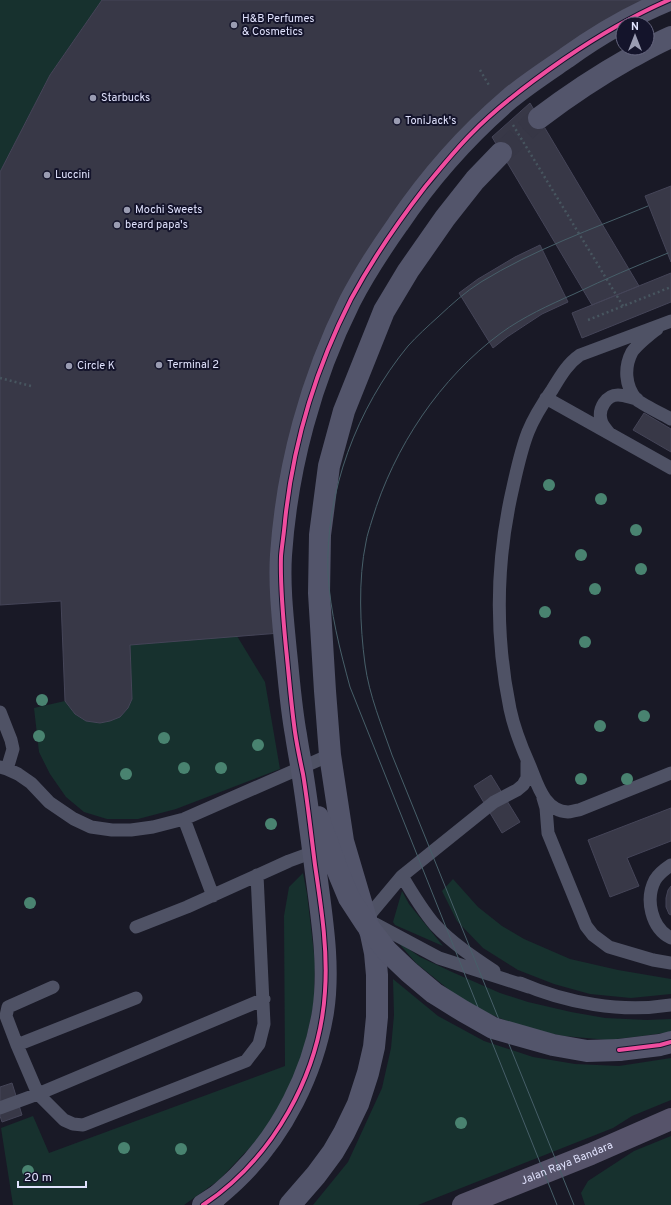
<svg xmlns="http://www.w3.org/2000/svg" width="671" height="1205" font-family="Overpass,sans-serif">
  <style>
    .green { fill: #17312e }
    .building { fill: #383847; stroke: #454558 }
    .lines { fill: none; stroke-linecap: round; stroke-linejoin: round }
    .secondary-tunnel { stroke: #373746; stroke-width: 22; stroke-dasharray: 22 11; stroke-linecap: butt }
    .path { stroke: #47555f; stroke-width: 2.5; stroke-dasharray: 2 3; stroke-linecap: butt }
    .lane { stroke: #4f5265; stroke-width: 13 }
    .secondary { stroke: #53556b; stroke-width: 22 }
    .primary { stroke: #56536a; stroke-width: 22 }
    .tram { stroke: #475f69; stroke-width: 1 }
    .secondary-bridge { stroke: #53556b; stroke-width: 22 }
    .cycleway-casing { stroke: #14142b; stroke-width: 6 }
    .cycleway { stroke: #ef4d9e; stroke-width: 4 }
    .tree { fill: #498370 }
    .poi-dot { fill: #9a9cb2; stroke: #14142b; stroke-width: 1.5 }
    .labels { text-anchor: middle; dominant-baseline: central; stroke-width: 4; stroke-linejoin: round; paint-order: stroke }
    .poi-label { font-size: 11px; fill: #e0e2fd; stroke: #14142b; text-anchor: start }
    .street-label { font-size: 11px; fill: #e0e2fd; stroke: #14142b }
  </style>
  <rect width="100%" height="100%" fill="#191926"/>
  <path class="green" d="M0,0H102L50,75L0,172Z
    M237,636L265,682L280,769L176,809L138,819H107L84,812L66,797L50,774L39,752L34,708L65,701L75,714L86,721L120,717L128,708L132,699L130,645Z
    M303,873L307,894L315,962L314,1003L303,1054L285,1097L258,1139L219,1180L184,1205H13L1,1128L33,1116L49,1153L285,1066L284,916L289,887Z
    M453,879L478,907L502,926L524,939L570,959L618,970L671,979V994L631,998L590,994L554,984L518,970L483,948L457,921L442,891Z
    M402,891L409,904L443,946L395,925L393,922Z
    M396,940L420,957L452,972L500,993L528,1002L571,1012L605,1018L647,1020L671,1019V1032L642,1036L608,1040L564,1036L526,1029L485,1012L453,993L416,963Z
    M393,979L438,1016L484,1041L533,1057L575,1064L619,1066L671,1058V1100L632,1116L613,1128L418,1205H313L348,1162L382,1088L391,1048L394,1015Z
    M671,1136V1205H585L581,1193L588,1181L634,1151Z"/>
  <path class="building" d="M102,0H653L435,165L308,390L280,633L130,645L132,699L128,708L120,717L110,721L100,723L86,721L75,714L65,701L61,601L0,605V172L50,75Z
    M530,103L639,286L592,305L492,137Z
    M671,186V262L645,196Z
    M540,245L568,302L542,314L507,337L493,348L459,293L478,279L515,257Z
    M671,273V302L582,338L572,313Z
    M644,413L671,429V452L633,430Z
    M491,775L520,822L502,833L474,786Z
    M671,808V841L627,858L639,886L610,897L588,840Z
    M671,886V915L669,914L666,907V898L668,890Z
    M12,1083L22,1115L2,1122L0,1116V1087Z"/>
  <g class="lines">
    <path class="secondary-tunnel" d="M501,153L539,118"/>
    <path class="path" d="M480,70L490,87
      M513,125L623,306
      M588,320L671,287
      M0,378L31,386"/>
    <path class="lane" d="M671,321L580,355C567,364 560,377 552,390C543,403 534,417 528,432C521,450 517,469 513,487C496,560 495,636 510,709C514,728 521,746 529,764C537,782 543,811 568,812C571,812 576,810 579,810L671,773
      M657,329C651,333 636,346 632,352C624,367 625,386 636,399C641,404 664,415 671,419
      M546,398L671,468
      M609,433C606,429 602,425 601,420C598,409 606,395 618,395C625,395 631,398 637,399
      M0,712L11,740L13,749L7,769
      M527,763V778L523,785L517,790L494,802L402,876L366,919L439,958L529,987
      M0,767L7,769L18,774L31,783L49,802L74,819L91,827L112,830H131L153,827L184,819L330,755
      M543,798L546,808L548,833L586,926L593,935L609,947L653,960L671,963
      M184,819L213,896
      M671,865C665,869 659,873 655,880C645,899 651,928 671,938
      M402,876C412,893 422,910 435,925C452,943 473,957 494,971
      M136,927L187,907L289,861L319,850
      M520,983C566,1003 621,1013 671,1005
      M53,987L8,1007L6,1016L17,1045L38,1094L64,1120L73,1124L83,1125L246,1061L259,1044L264,1024L257,875
      M17,1045L136,998
      M0,1108L38,1094L264,999"/>
    <path class="secondary" d="M539,118C568,96 598,76 630,58C643,51 657,43 671,37
      M619,1050L660,1045L671,1042
      M203,1205L217,1196
      M290,1205L316,1175L333,1152L344,1133L358,1104L368,1073L374,1047L377,1017V975L375,953L371,934L366,919L343,841L330,755L325,691L319,593L320,535L329,466L344,411L384,311L408,271L445,218L475,180L501,153"/>
    <path class="primary" id="s1" d="M463,1205L591,1154L671,1119"/>
    <path class="tram" d="M557,1205L350,687C340,650 330,612 328,573C325,492 357,408 408,346C417,336 428,326 438,317C452,304 465,292 481,282C533,250 592,229 648,206
      M574,1205L392,755C382,726 369,695 365,664C360,627 358,579 366,542C367,535 370,527 372,520C394,447 440,378 501,333C523,317 549,305 574,294C605,279 636,266 668,253"/>
    <path class="secondary-bridge" d="M318,817L339,874L349,898L366,924L387,951L409,972L434,993L463,1011L493,1028L553,1045L587,1051L619,1050
      M217,1196C224,1190 231,1184 238,1177C282,1134 313,1073 323,1012C330,967 322,919 316,873C312,841 308,809 303,777C301,763 298,749 296,735C291,708 289,680 286,652C283,620 279,587 281,555C287,467 311,379 350,301C364,274 381,248 398,224C429,178 467,135 509,99C527,84 547,71 566,58C598,35 632,15 669,0"/>
    <defs>
      <path id="cycleway" d="M619,1050L660,1045L671,1042
        M203,1205C273,1159 320,1074 325,991C328,949 321,906 315,865C311,834 308,804 303,774C300,760 297,746 295,732C291,704 289,676 286,648C283,617 280,587 281,556C282,545 284,533 285,521C293,444 316,368 351,299C372,260 398,222 425,187C440,169 455,150 471,134C499,105 532,81 564,59C598,36 632,16 669,0"/>
    </defs>
    <use href="#cycleway" class="cycleway-casing"/>
    <use href="#cycleway" class="cycleway"/>
  </g>
  <g class="tree">
    <circle cx="549" cy="485" r="6"/>
    <circle cx="601" cy="499" r="6"/>
    <circle cx="636" cy="530" r="6"/>
    <circle cx="581" cy="555" r="6"/>
    <circle cx="641" cy="569" r="6"/>
    <circle cx="595" cy="589" r="6"/>
    <circle cx="545" cy="612" r="6"/>
    <circle cx="585" cy="642" r="6"/>
    <circle cx="42" cy="700" r="6"/>
    <circle cx="644" cy="716" r="6"/>
    <circle cx="600" cy="726" r="6"/>
    <circle cx="39" cy="736" r="6"/>
    <circle cx="164" cy="738" r="6"/>
    <circle cx="258" cy="745" r="6"/>
    <circle cx="184" cy="768" r="6"/>
    <circle cx="221" cy="768" r="6"/>
    <circle cx="126" cy="774" r="6"/>
    <circle cx="581" cy="779" r="6"/>
    <circle cx="627" cy="779" r="6"/>
    <circle cx="271" cy="824" r="6"/>
    <circle cx="30" cy="903" r="6"/>
    <circle cx="461" cy="1123" r="6"/>
    <circle cx="124" cy="1148" r="6"/>
    <circle cx="181" cy="1149" r="6"/>
    <circle cx="28" cy="1171" r="6"/>
  </g>
  <g class="poi-dot">
    <circle cx="234" cy="25" r="4"/>
    <circle cx="93" cy="98" r="4"/>
    <circle cx="397" cy="121" r="4"/>
    <circle cx="47" cy="175" r="4"/>
    <circle cx="127" cy="210" r="4"/>
    <circle cx="117" cy="225" r="4"/>
    <circle cx="159" cy="365" r="4"/>
    <circle cx="69" cy="366" r="4"/>
  </g>
  <g class="labels">
    <g class="poi-label">
      <text x="242" y="19">H&amp;B Perfumes<tspan x="242" dy="13">&amp; Cosmetics</tspan></text>
      <text x="101" y="98">Starbucks</text>
      <text x="405" y="121">ToniJack's</text>
      <text x="55" y="175">Luccini</text>
      <text x="135" y="210">Mochi Sweets</text>
      <text x="125" y="225">beard papa's</text>
      <text x="167" y="365">Terminal 2</text>
      <text x="77" y="366">Circle K</text>
    </g>
    <g class="street-label">
      <text stroke="none"><textPath href="#s1" startOffset="112">Jalan Raya Bandara</textPath></text>
    </g>
  </g>
  <g transform="translate(635 36)"><circle r="19" fill="#14142b" stroke="#66667f"/>
  <path d="M0-3L7 15L0 10L-7 15Z" fill="#9a9cb2"/>
  <text y="-6" font-size="11" font-weight="bold" text-anchor="middle" fill="#e0e2fd">N</text>
  </g>
  <path d="M18 1181v6h68v-6" fill="none" stroke="#e0e2fd" stroke-width="2"/>
  <text x="24" y="1181" font-size="12" fill="#e0e2fd" stroke="#14142b" stroke-width="3" paint-order="stroke">20 m</text>
</svg>
